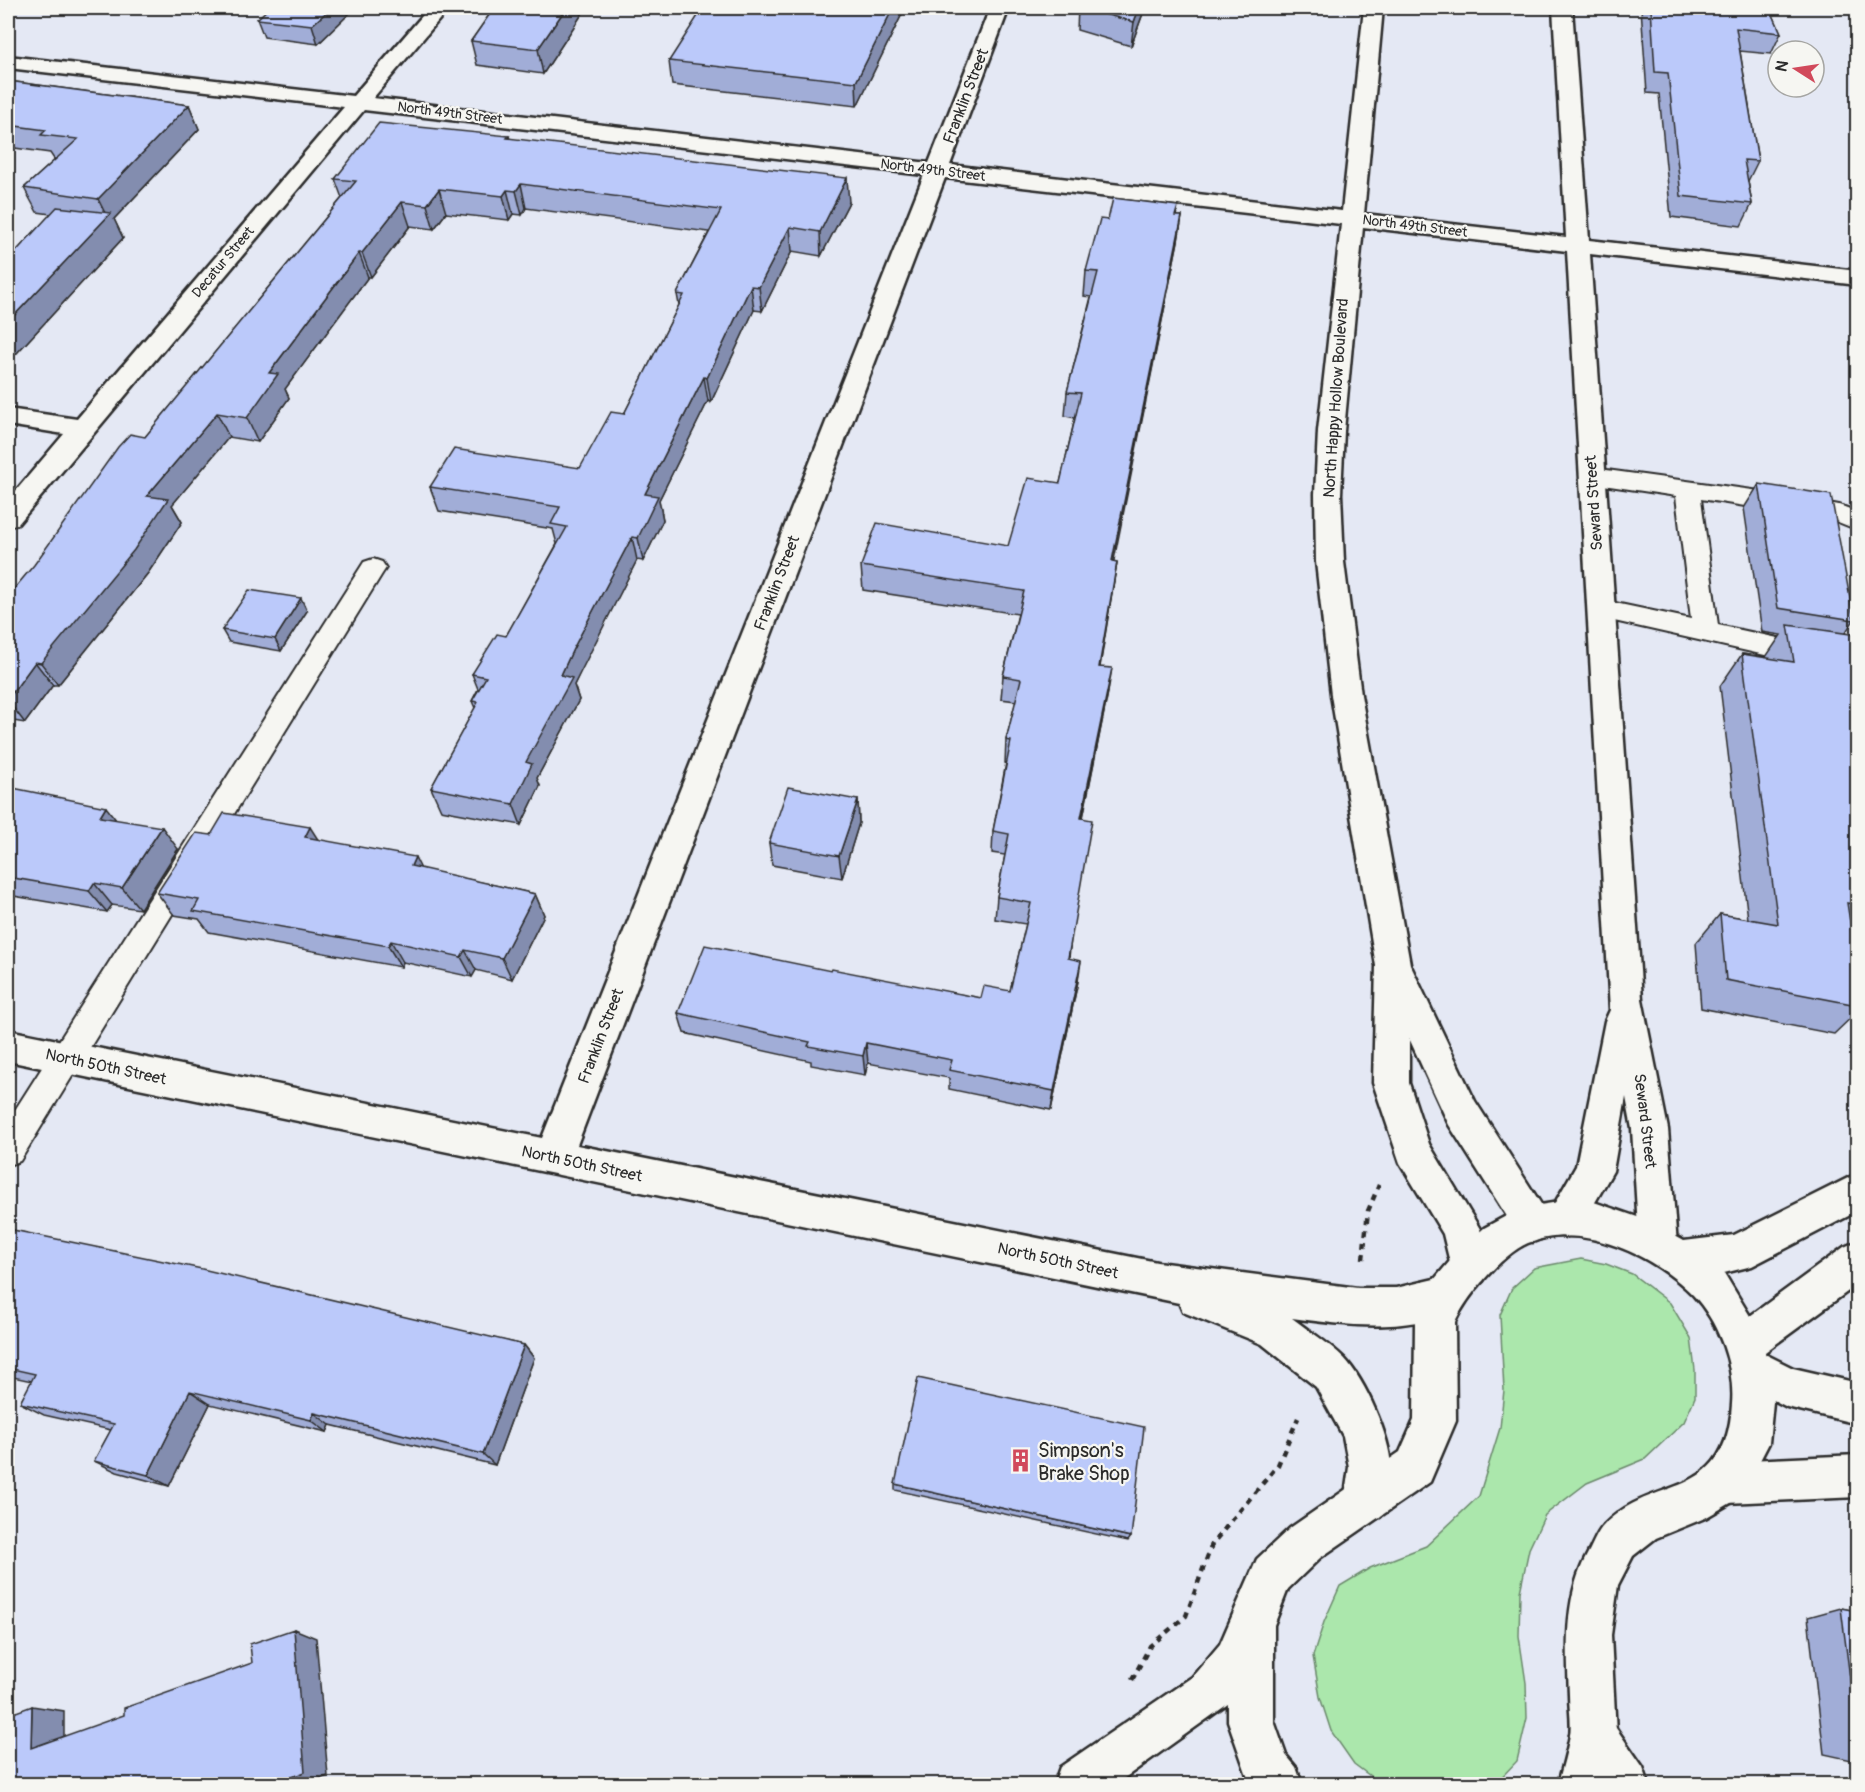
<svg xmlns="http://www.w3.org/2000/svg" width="1865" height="1792" font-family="Pangolin,sans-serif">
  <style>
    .green { fill: #abe7ac; stroke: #6b896c; stroke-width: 1.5 }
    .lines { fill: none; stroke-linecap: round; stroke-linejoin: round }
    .service-casing { stroke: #2b2b2b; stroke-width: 4 }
    .minor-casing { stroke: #2b2b2b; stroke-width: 5 }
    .tertiary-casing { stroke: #2b2b2b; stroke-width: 5 }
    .secondary-casing { stroke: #2b2b2b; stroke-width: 5 }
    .path { stroke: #2b2b2b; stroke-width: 4.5; stroke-dasharray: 6 6; stroke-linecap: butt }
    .service { fill: #f6f6f2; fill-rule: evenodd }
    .minor { fill: #f6f6f2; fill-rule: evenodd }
    .tertiary { fill: #f6f6f2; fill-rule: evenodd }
    .secondary { fill: #f6f6f2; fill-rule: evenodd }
    .wall { fill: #a1add7; stroke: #2b2b2b; stroke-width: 1.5 }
    .shaded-wall { fill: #838daf; stroke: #2b2b2b; stroke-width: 1.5 }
    .building { fill: #bbc9fa; stroke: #2b2b2b; stroke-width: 1.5 }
    .labels { text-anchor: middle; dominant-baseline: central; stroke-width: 4.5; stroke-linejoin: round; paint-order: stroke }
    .far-street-label { font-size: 14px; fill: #2b2b2b; stroke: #f6f6f2 }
    .street-label { font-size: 16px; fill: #2b2b2b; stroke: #f6f6f2 }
    .near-poi-label { font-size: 20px; fill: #2b2b2b; stroke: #f6f6f2; text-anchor: start }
  </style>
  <rect width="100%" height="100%" fill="#e4e8f4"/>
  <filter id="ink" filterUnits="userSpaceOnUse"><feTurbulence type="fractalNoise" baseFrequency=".0167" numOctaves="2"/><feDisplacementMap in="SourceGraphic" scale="12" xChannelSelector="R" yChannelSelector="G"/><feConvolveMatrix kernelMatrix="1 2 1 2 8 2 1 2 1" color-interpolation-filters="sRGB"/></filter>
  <g filter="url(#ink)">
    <path class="green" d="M1581,1259L1606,1264L1632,1274L1670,1303L1691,1338L1695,1370V1397L1684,1422L1645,1459L1587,1483L1545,1515L1529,1549L1520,1592L1519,1636L1526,1683L1527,1718L1517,1761L1495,1784H1381L1354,1764L1331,1731L1320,1697L1313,1656L1324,1622L1340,1586L1370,1568L1426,1546L1479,1496L1500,1428L1504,1390L1500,1315L1512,1288L1534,1268Z"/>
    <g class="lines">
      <defs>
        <path id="service" d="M1592,468L1782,494L1839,505L1858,512V530L1833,520L1701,499L1718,625L1792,641L1858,649V669L1792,661L1592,616L1588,609L1592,602L1601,600L1691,619L1676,496L1583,482L1580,476L1583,470Z
          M373,559L382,562L386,568L382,574L20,1161L8,1165V1121L364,562Z"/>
        <path id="minor" d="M429,8H449L373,98L929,163L990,8H1009L950,165L1342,211L1364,8H1383L1364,214L1566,237L1553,8H1572L1589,240L1858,271V285L1590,254L1642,999L1668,1129L1677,1245L1672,1258L1658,1264L1644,1258L1639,1245L1632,1129L1626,1097L1613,1171L1578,1232L1565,1237L1552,1232L1550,1228L1546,1237L1533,1242L1520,1237L1449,1125L1409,1038V1083L1429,1144L1480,1229L1488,1268L1483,1281L1469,1287L1462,1284L1467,1295L1461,1309C1402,1333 1353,1326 1292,1318C1309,1331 1329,1343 1344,1358C1365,1380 1390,1436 1391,1467C1391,1484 1386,1502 1380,1517L1365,1523L1350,1517L1344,1502L1349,1467L1343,1436L1316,1387L1262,1344L1183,1312L1179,1303L8,1061V1030L542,1138L924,175L364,110L18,524L8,526V500L64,434L8,425V409L77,419L344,107L8,68V56L353,96ZM945,178L1341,224L1318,431L1315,494L1316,562L1331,695L1376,966L1373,1083L1400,1163L1443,1234L1454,1279L1447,1276L1396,1288H1358L1157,1262L577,1145ZM1363,227L1567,251L1610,1010L1605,1021L1576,1166L1548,1215L1475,1101L1410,964L1361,695L1344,562L1341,494L1344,431Z
          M1593,1711L1609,1718L1643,1767L1649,1784H1599L1577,1750L1570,1734L1577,1718Z"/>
        <path id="tertiary" d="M1749,1346L1793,1368L1858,1383V1424L1787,1407L1735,1380L1729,1366L1735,1352Z
          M1858,1455V1497L1726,1503L1711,1497L1705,1482L1711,1467L1726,1461Z"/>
        <path id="secondary" d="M1858,1173V1211L1752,1266L1724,1273L1750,1316L1844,1247L1858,1241V1284L1765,1352L1773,1402L1769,1443L1741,1497L1705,1518L1656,1538L1633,1556L1618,1585L1611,1635L1616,1734L1604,1784H1558C1562,1768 1567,1752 1570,1735C1572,1723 1569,1708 1569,1695C1567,1646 1564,1596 1588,1553C1593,1544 1597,1532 1604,1525C1653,1473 1726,1505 1732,1404C1735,1367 1719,1322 1693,1295C1655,1256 1583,1221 1528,1243C1502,1254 1466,1297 1455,1322L1456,1421L1430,1482L1320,1558L1288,1589L1274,1625V1721L1286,1755L1296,1767L1302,1784H1250L1228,1721V1704L1116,1784H1054L1060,1767L1192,1677L1220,1644L1257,1559L1290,1528L1400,1452L1414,1420L1415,1321L1433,1281L1455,1255L1484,1228L1521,1208L1565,1201L1594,1202L1646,1220L1684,1241L1734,1235Z"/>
      </defs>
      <use href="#service" class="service-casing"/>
      <use href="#minor" class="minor-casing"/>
      <use href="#tertiary" class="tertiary-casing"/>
      <use href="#secondary" class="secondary-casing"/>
      <path class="path" d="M1363,1259L1368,1211L1379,1185
        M1132,1680L1150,1646L1186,1616L1212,1544L1278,1465L1298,1418"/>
      <use href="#service" class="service"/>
      <use href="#minor" class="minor"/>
      <use href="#tertiary" class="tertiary"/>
      <use href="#secondary" class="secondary"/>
    </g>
    <path class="wall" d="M355,8L318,44L264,37L257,19Z
      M494,8H586L543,74L477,65L471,41Z
      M905,8L857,106L672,85L669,61Z
      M1078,8H1145L1131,46L1077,30Z
      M1641,8H1770L1781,33L1771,54L1740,51L1758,161L1748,181L1752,204L1741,226L1671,217L1659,94L1647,93Z
      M8,81L189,105L199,129L114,219L123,238L16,354L8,353V260L51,214L37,212L24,188L56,159H54L50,153L8,147Z
      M509,136L510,139L849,202L821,256L792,251L762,311L754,310L711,402L708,401L659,500L663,520L643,561L637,560L580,672L574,685L579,700L537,778L540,786L521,825L441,810L431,788L475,708L472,701L478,689L472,674L506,636L557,544L553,529L439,511L430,487L580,468L624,414L679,305L677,294L709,232L526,208L522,215L513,214L509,220L446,213L434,229L410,226L371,277H368L285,389L289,398L258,442L229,437L172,505L182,522L148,573L58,685H53L25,723L8,720V596L145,437L342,198L335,179Z
      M1178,206L1176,216H1182L1178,241L1113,561L1117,562L1100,667L1108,692L1083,818L1069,958L1078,981L1051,1110L949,1089V1078L868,1063L865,1075L811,1065V1061L684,1033L678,1013L831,971L981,998L1010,991L1026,924L995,919L997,897L1005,855L992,853L993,831L1006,763H1005L1006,740L1016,701L1001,699L1003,676L1018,614L863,590L861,566L1008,546L1060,483L1075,418L1065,416L1067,392L1091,297L1084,296L1086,271L1108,220Z
      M1857,316V334L1854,321Z
      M1759,484L1854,620L1845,633L1857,635V939L1853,938L1857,967V1012L1834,1034L1701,1008L1696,943L1720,914L1748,919L1720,686L1742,654L1766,657L1781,635L1762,632L1744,508Z
      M307,611L281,651L229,642L222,630Z
      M8,787L116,820L178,849L140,909L112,905L107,912L8,895Z
      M858,800L859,823L842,878L772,865L769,843Z
      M211,835L318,840L421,869L535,894L544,915L512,979L476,970L472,977L403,962L401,967L209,932L199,919L174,915L157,893Z
      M8,1229L524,1345L534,1358L495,1465L330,1425L327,1432L210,1404L169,1486L117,1472L94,1461L111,1430L44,1415L20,1403L32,1381L8,1376Z
      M895,1484L1131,1537L1128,1541L895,1490Z
      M1841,1608L1857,1611V1785H1855L1852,1760L1824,1754L1808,1617Z"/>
    <path class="shaded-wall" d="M331,8H355L318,44L312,25Z
      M566,8H586L543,74L538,49Z
      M893,8H905L857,106L856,82Z
      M1139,8H1145L1131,46L1134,22Z
      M189,105L199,129L114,219L123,238L16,354L8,340V322L107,217L98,199Z
      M847,178L849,202L821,256L820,232Z
      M521,184L526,208L522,215L516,191Z
      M439,189L446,213L434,229L427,205Z
      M507,190L513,214L509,220L503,196Z
      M402,202L410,226L371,277L362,253Z
      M1182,216L1178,241L1109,585L1112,561Z
      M790,227L792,251L762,311L759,287Z
      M359,253L368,277L285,389L289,398L258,442L247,418L269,373Z
      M751,286L754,310L711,402L707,378Z
      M704,377L708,401L659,500L663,520L643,561L638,538L645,494Z
      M217,413L229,437L172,505L182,522L148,573L58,685L41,663L147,496Z
      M632,537L637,560L574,685L579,700L537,778L540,786L521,825L513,804L526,762L561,675L573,649Z
      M1117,562L1113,586L1096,690L1099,667Z
      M301,598L307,611L281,651L275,639Z
      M35,662L53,685L25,723L8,701V699Z
      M1112,668L1108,692L1078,841L1081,818Z
      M858,800L859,823L842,878L839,856Z
      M106,807L124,830L100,817Z
      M162,827L178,849L140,909L122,888Z
      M310,827L324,849L305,837Z
      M415,857L426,879L411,866Z
      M94,883L112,905L107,912L89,891Z
      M535,894L544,915L512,979L502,958Z
      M391,941L403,962L401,967L388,946Z
      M465,950L476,970L472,977L461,957Z
      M1081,961L1078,981L1051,1110L1054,1091Z
      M866,1043L868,1063L865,1075L863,1056Z
      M524,1345L534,1358L495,1465L483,1454Z
      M190,1391L210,1404L169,1486L148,1475Z
      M314,1413L330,1425L327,1432L311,1420Z
      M294,1629L316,1638L328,1776L304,1785H272Z
      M32,1706L64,1711V1752L31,1748Z"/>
    <path class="building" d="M269,8H331L312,25L257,19Z
      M494,8H566L538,49L471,41Z
      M703,8H893L856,82L669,61Z
      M1082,8H1139L1134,22Z
      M1651,8H1770L1781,33L1736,28L1758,161L1744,160L1752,204L1681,196L1668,73L1655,72Z
      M8,81L189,105L98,199L24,188L78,139L41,135L46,130L8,125Z
      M379,123L509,136L507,138L847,178L820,232L790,227L759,287L751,286L707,378L704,377L645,494L658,496L638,538L632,537L573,649L561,675L572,678L526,762L532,764L513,804L431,788L478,702L472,701L486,677L472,674L497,634L506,636L567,527L551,524L560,507L430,487L454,449L580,468L611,412L624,414L684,295L677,294L721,210L521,184L516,191L507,190L503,196L439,189L427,205L402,202L362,253H359L269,373L278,374L247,418L217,413L147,496L168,499L134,550L41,663L35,662L8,699V596L34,565L118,447L130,434L145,437L356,181L335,179Z
      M1113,198L1178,206L1175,216H1182L1112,561L1117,562L1099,667L1112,668L1081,818L1092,820L1068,958L1081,961L1054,1091L949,1070L952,1060L866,1043L863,1056L808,1046L810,1042L678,1013L705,945L831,971L832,969L981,998L984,986L1010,991L1031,903L997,897L1009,834L993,831L1011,741L1006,740L1021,679L1003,676L1024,591L861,566L877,523L1008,546L1028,478L1060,483L1081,393L1067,392L1098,272L1086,271L1100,219L1108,220Z
      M57,207L111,213L8,322V260Z
      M1759,484L1831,495L1854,620L1778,608Z
      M249,590L301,598L275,639L222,630Z
      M1788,625L1857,635V905L1847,903L1857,967V1005L1726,980L1720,914L1778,924L1742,654L1794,662Z
      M8,787L106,807L100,817L162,827L122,888L94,883L89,891L8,877Z
      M788,787L858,800L839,856L769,843Z
      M224,813L310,827L305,837L415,857L411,866L535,894L502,958L465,950L461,957L391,941L388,946L193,911L199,900L157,893L196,833L211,835Z
      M8,1229L202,1269L524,1345L483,1454L314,1413L311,1420L190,1391L148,1475L94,1461L114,1424L20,1403L35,1374L8,1368Z
      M918,1378L1144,1427L1131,1537L895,1484Z
      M1841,1608L1857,1611V1733Z
      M294,1629L305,1772L272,1785H8V1715L32,1706L31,1748L124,1715V1708L252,1663L250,1644Z"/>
  </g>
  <defs>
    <symbol id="building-bare" viewBox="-9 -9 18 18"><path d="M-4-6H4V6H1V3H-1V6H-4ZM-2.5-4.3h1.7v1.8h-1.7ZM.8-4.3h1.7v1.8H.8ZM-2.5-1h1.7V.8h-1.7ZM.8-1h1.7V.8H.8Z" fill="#d1495b" stroke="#f6f6f2" stroke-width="2.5" paint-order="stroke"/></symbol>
  </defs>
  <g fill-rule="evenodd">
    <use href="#building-bare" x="1004" y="1444" width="33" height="33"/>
  </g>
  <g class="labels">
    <g class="far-street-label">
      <text transform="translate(450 113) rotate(7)">North 49th Street</text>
      <text transform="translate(933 170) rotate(7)">North 49th Street</text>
      <text transform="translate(1415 226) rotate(7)">North 49th Street</text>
      <text transform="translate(223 262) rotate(-50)">Decatur Street</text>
    </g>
    <g class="street-label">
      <text transform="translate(966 96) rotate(-69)">Franklin Street</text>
      <text transform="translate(1336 398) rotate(-86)">North Happy Hollow Boulevard</text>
      <text transform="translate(1594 503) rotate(-94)">Seward Street</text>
      <text transform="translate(777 583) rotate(-69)">Franklin Street</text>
      <text transform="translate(601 1036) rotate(-69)">Franklin Street</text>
      <text transform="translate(106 1067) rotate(12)">North 50th Street</text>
      <text transform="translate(1645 1121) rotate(83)">Seward Street</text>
      <text transform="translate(582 1164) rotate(12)">North 50th Street</text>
      <text transform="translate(1058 1261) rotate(12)">North 50th Street</text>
    </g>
    <g class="near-poi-label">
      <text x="1038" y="1450">Simpson's<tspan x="1038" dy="23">Brake Shop</tspan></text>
    </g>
  </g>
  <rect width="1865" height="1792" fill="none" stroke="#f6f6f2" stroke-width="30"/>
  <rect x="15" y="15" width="1835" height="1762" fill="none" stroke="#2b2b2b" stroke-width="2" filter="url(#ink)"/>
  <g transform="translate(1796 69) rotate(282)"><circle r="28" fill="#f6f6f2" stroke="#a5a5a2" stroke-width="1.5"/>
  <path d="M0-4.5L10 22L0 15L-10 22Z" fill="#d1495b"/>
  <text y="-9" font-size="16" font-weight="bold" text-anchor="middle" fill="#2b2b2b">N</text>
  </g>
</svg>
